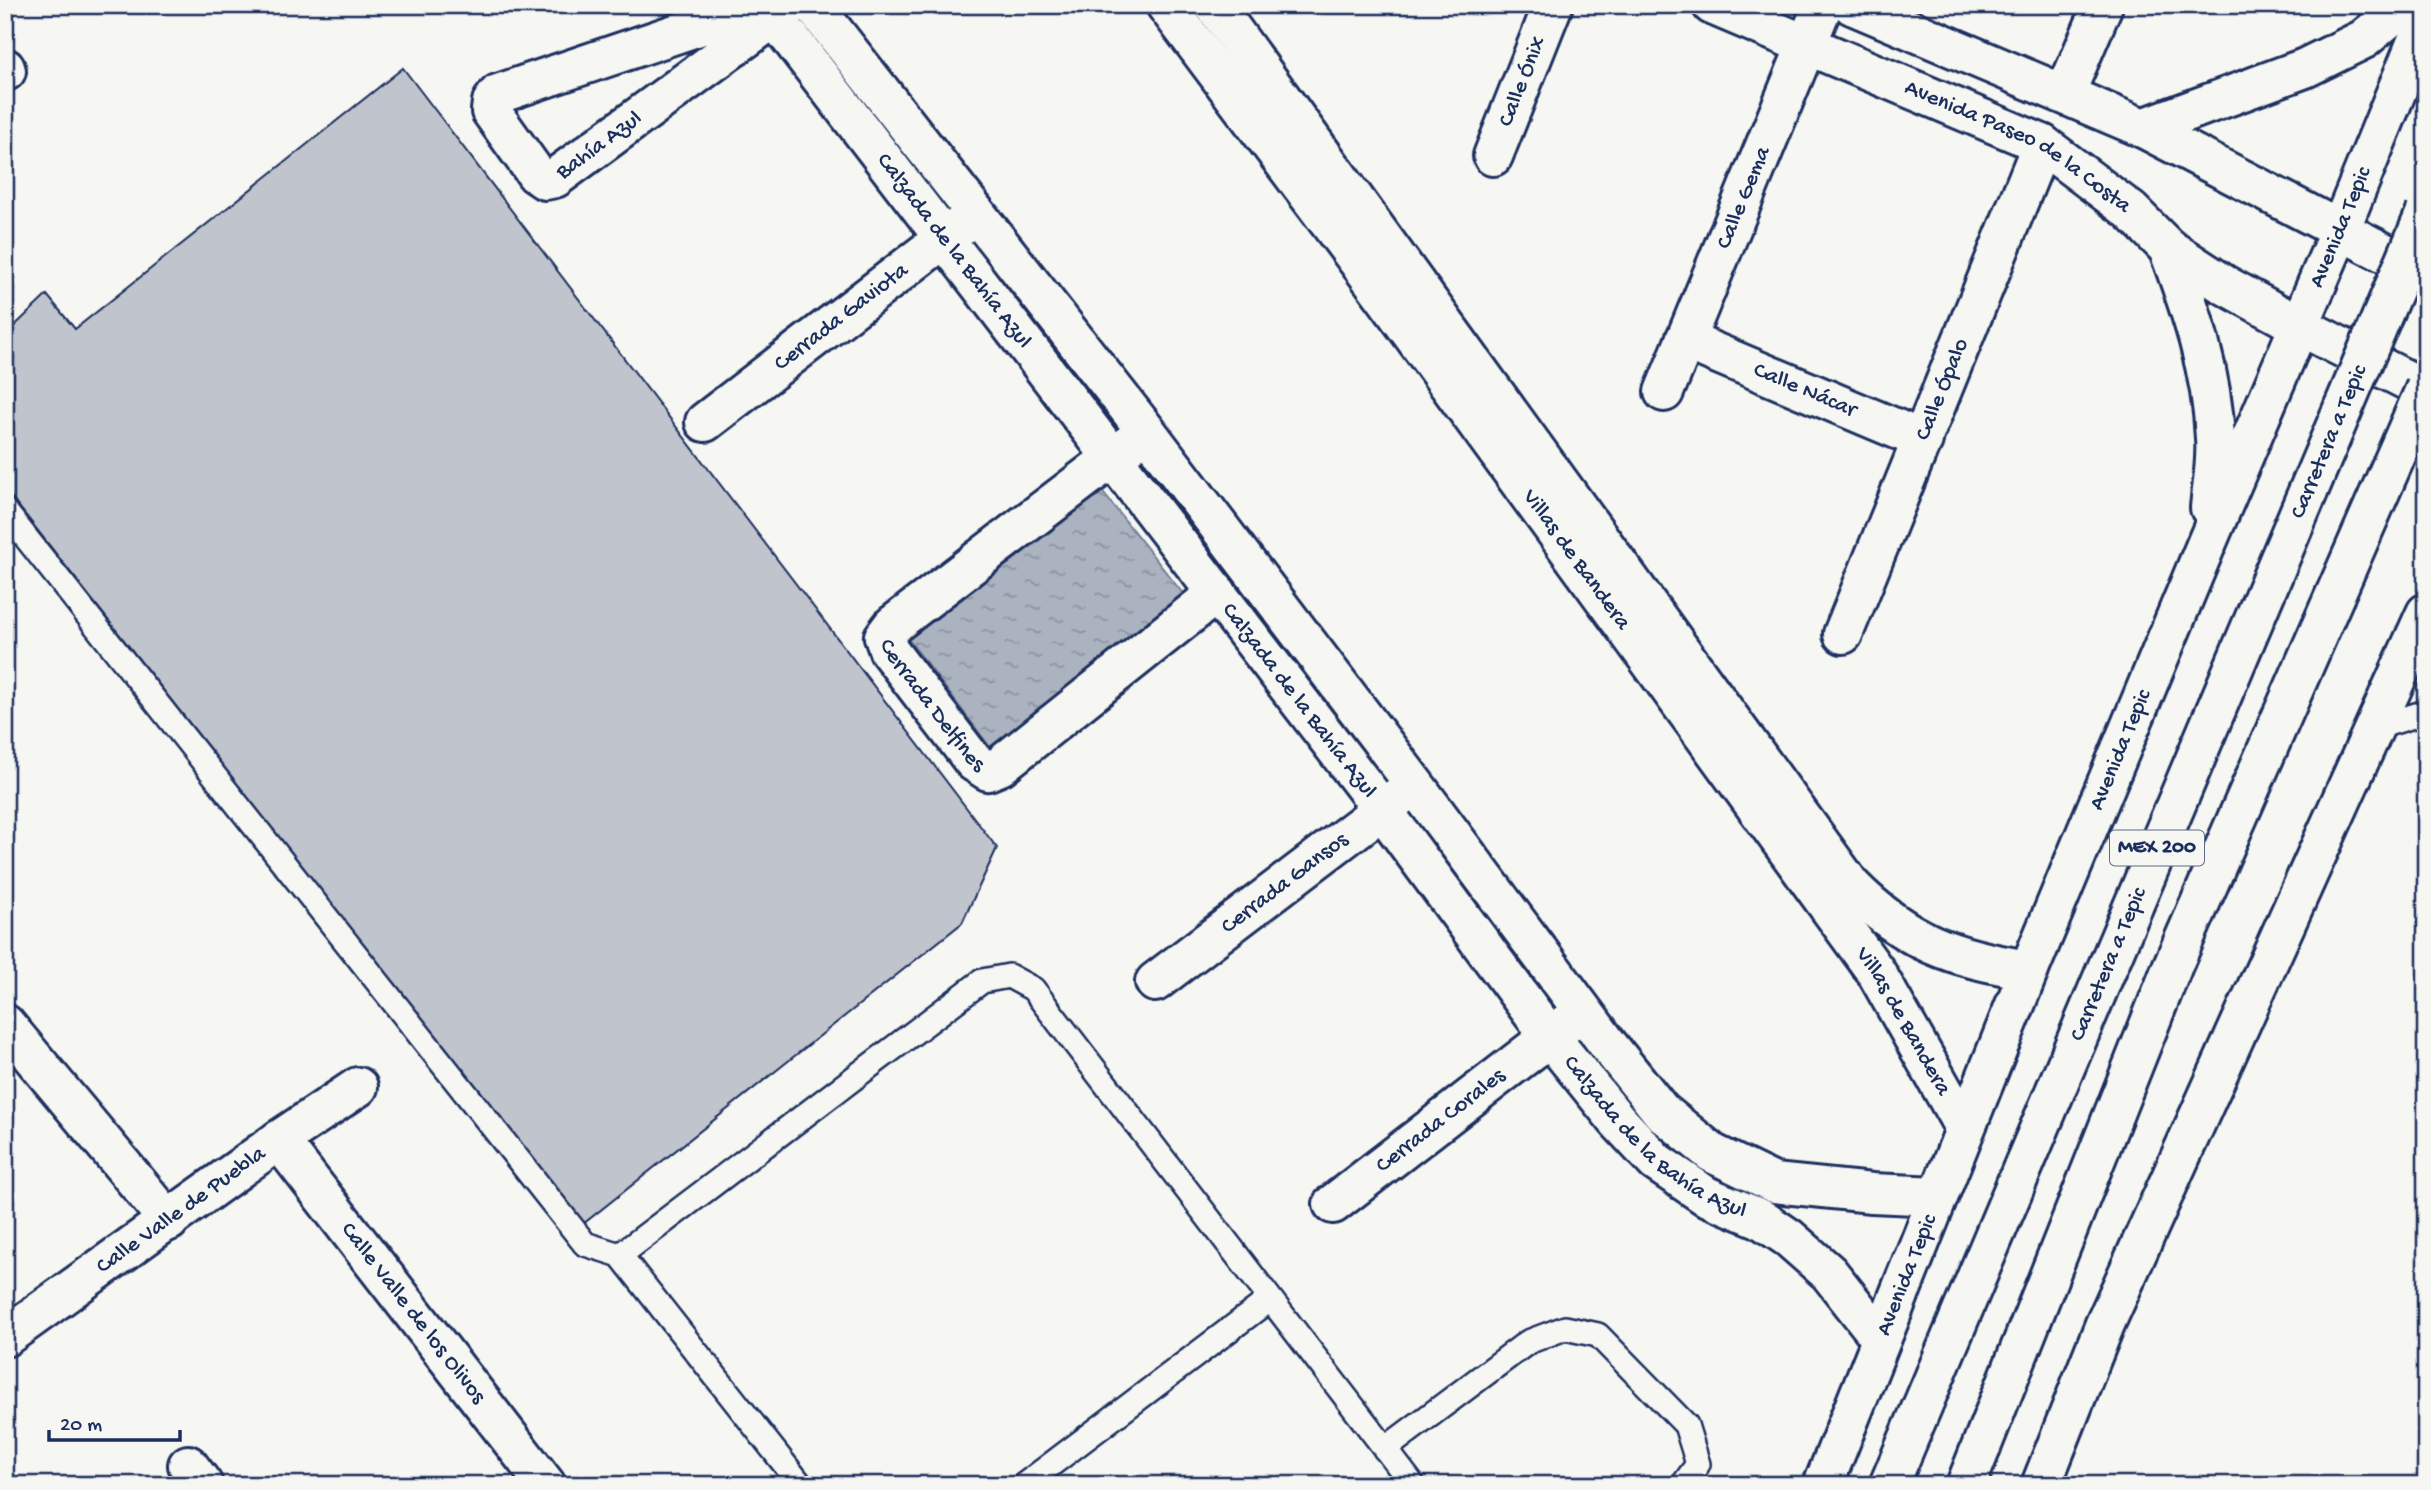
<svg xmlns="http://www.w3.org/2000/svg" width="2431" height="1490" font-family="'Gochi Hand',sans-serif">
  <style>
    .water { fill: url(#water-ripples); stroke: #717e99; stroke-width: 2 }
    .building { fill: #c0c4cd; stroke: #1b2f5e; stroke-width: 2 }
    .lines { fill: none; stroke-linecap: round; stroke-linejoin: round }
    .service-casing { stroke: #1b2f5e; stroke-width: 28 }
    .minor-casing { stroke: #1b2f5e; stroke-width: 44 }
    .secondary-casing { stroke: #1b2f5e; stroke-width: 44 }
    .service { stroke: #f6f6f2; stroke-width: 23 }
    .minor { stroke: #f6f6f2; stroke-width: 38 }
    .secondary { stroke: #f6f6f2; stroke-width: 38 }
    .trunk-bridge-casing { stroke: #1b2f5e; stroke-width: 44; stroke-linecap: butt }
    .trunk-bridge { stroke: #f6f6f2; stroke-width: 38 }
    .labels { text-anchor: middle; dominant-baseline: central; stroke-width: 7; stroke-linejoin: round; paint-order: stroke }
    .shield { fill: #f6f6f2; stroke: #5d6b8a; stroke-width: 2 }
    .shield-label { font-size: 21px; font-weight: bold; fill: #1b2f5e }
    .street-label { font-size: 23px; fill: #1b2f5e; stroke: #f6f6f2 }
  </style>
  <defs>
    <pattern id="water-ripples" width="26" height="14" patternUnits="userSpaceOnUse" patternTransform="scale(1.75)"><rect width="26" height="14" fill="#abb2c0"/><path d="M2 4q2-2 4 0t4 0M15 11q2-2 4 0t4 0" fill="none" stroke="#8a919f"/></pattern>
  </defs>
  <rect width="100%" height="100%" fill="#f6f6f2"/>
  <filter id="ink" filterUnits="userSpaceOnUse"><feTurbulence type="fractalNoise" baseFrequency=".0143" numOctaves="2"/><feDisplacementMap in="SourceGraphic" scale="14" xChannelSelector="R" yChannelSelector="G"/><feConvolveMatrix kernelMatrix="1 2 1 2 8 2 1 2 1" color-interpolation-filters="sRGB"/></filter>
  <g filter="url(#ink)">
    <path class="water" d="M1097,485L1184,595L991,748L906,636Z"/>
    <path class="building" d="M403,68L997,848L962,923L583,1224L5,489V335L47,295L75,329Z"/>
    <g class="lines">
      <defs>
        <path id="service" d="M5,511L585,1244L620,1255L801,1485
          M2374,728L2426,712
          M620,1255L982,981L1009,976L1033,989L1413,1485
          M1385,1449L1528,1342L1565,1328L1598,1335L1686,1425L1698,1464L1683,1485
          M1024,1485L1270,1299"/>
        <g id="minor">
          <path id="s1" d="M761,5L498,94L492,102L491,111L536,174L545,180L555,178L791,5"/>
          <path id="s2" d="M765,5L1382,809L1550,1037L1617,1120L1656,1162L1706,1196L1761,1219L1789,1238L1829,1273L1881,1339"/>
          <path d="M813,5L1147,432L1415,785L1609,1046L1661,1111L1712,1153L1774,1183L1872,1193L1938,1196"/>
          <path id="s3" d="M1166,5L1385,297L1876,972L1965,1129"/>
          <path d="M1214,5L1851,886C1906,942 1953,958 2029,970"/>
          <path id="s4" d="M1712,5L2042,144L2131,211L2168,248L2223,284L2300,326"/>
          <path d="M1852,5L2143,128L2340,230"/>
          <path d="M5,68L6,71"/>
          <path d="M2065,94L2103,5"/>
          <path id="s5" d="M1493,156L1553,5"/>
          <path id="s6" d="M1685,340L1923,440"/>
          <path id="s7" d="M1664,392L1823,5"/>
          <path id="s8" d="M705,422L964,223"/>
          <path id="s9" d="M1134,441L893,625L884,637L889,651L974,762L988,771L1000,766L1217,593"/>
          <path id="s10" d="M1843,634L2042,144"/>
          <path id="s11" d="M1155,982L1401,795"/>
          <path d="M5,1024L169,1221"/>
          <path id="s12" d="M279,1140L546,1485"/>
          <path id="s13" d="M1333,1204L1570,1021"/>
          <path id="s14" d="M5,1337L279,1140L358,1087"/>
          <path d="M188,1465L203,1485"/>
        </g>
        <g id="secondary">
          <path d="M2143,128L2305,68L2364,39L2404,5"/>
          <path d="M2340,230L2426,274"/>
          <path d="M2168,248C2191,310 2212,371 2215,438C2217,461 2212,485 2210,508"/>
          <path d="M2300,326L2426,390"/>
          <path id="s15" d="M1823,1485L2029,970L2208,540L2340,230L2426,19"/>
          <path d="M2041,1485L2105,1324L2426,613"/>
        </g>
      </defs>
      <use href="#service" class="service-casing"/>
      <use href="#minor" class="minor-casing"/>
      <use href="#secondary" class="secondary-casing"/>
      <use href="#service" class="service"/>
      <use href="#minor" class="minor"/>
      <use href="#secondary" class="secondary"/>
      <defs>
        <g id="trunk-bridge">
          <path id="s16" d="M1889,1485L2426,212"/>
          <path d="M1966,1485L2173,965L2426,387"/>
        </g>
      </defs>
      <use href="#trunk-bridge" class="trunk-bridge-casing"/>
      <use href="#trunk-bridge" class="trunk-bridge"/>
    </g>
  </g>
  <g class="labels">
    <rect class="shield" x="2110" y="830.5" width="94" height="35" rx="5"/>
    <g class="shield-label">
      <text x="2157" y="848">MEX 200</text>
    </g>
    <g class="street-label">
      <text stroke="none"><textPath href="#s5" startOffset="80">Calle Ónix</textPath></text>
      <text stroke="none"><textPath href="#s1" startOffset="450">Bahía Azul</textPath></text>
      <text stroke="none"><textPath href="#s4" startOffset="338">Avenida Paseo de la Costa</textPath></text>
      <text stroke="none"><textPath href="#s7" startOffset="210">Calle Gema</textPath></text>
      <text stroke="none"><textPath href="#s15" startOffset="1360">Avenida Tepic</textPath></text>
      <text stroke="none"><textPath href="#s2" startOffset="310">Calzada de la Bahía Azul</textPath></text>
      <text stroke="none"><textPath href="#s8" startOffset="172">Cerrada Gaviota</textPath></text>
      <text stroke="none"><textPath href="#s10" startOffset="264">Calle Ópalo</textPath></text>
      <text stroke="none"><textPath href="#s6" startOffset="130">Calle Nácar</textPath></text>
      <text stroke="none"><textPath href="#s16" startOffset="1132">Carretera a Tepic</textPath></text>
      <text stroke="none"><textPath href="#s3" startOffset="690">Villas de Bandera</textPath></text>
      <text stroke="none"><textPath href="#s9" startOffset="402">Cerrada Delfines</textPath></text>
      <text stroke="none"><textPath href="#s2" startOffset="877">Calzada de la Bahía Azul</textPath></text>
      <text stroke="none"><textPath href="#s15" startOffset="793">Avenida Tepic</textPath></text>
      <text stroke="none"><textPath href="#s11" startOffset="163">Cerrada Gansos</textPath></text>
      <text stroke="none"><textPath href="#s16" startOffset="565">Carretera a Tepic</textPath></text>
      <text stroke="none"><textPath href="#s3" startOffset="1256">Villas de Bandera</textPath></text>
      <text stroke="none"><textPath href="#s13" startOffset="136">Cerrada Corales</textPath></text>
      <text stroke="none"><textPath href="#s2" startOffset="1444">Calzada de la Bahía Azul</textPath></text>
      <text stroke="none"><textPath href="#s14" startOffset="217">Calle Valle de Puebla</textPath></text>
      <text stroke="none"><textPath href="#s15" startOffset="226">Avenida Tepic</textPath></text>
      <text stroke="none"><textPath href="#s12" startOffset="219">Calle Valle de los Olivos</textPath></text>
    </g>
  </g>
  <rect width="2431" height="1490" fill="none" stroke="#f6f6f2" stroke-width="28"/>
  <rect x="14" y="14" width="2403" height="1462" fill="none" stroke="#1b2f5e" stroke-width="2.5" filter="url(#ink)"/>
  <path d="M49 1430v10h131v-10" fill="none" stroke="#1b2f5e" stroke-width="3.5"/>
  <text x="60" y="1430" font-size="21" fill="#1b2f5e" stroke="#f6f6f2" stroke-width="5" paint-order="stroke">20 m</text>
</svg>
